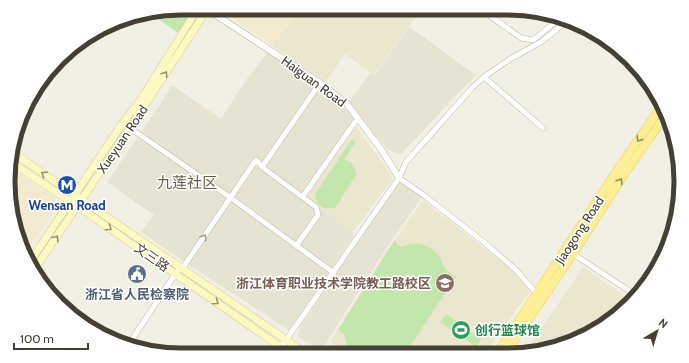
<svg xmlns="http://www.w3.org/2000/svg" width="689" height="363" font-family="Cabin,'Noto Sans SC',sans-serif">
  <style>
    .residential { fill: #e6e3d2 }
    .commercial { fill: #f4eacf }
    .education { fill: #ebe7ce }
    .green { fill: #c3e6ad }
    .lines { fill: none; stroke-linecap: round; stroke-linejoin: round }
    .minor-casing { stroke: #bdb9a7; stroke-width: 6 }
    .tertiary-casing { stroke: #bdb9a7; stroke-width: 7 }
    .secondary-casing { stroke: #d2cb95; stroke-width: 8 }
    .primary-casing { stroke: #e1d063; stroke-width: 9 }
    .minor { stroke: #fff; stroke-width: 5 }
    .tertiary { stroke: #fff; stroke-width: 6 }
    .secondary { stroke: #fef9c2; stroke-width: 7 }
    .primary { stroke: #fcef93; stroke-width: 8 }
    .oneway { stroke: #989374 }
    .oneway2 { stroke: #978f5f }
    .oneway3 { stroke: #a2a09a }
    .labels { text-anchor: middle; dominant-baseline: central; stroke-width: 3; stroke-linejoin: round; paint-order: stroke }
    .street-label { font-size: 13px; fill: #444034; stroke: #fff }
    .transit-label { font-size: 13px; font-weight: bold; fill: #164399; stroke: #fff }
    .education-label { font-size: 13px; font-weight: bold; fill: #785e54; stroke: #fff; text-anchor: end }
    .service-label { font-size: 13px; font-weight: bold; fill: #4e5e75; stroke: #fff }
    .leisure-label { font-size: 13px; font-weight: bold; fill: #27864d; stroke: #fff; text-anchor: start }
    .quarter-label { font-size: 15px; fill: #66604c; stroke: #fff }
    .rim { fill: none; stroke: #444034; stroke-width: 5 }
  </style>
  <rect width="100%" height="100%" fill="#f2f0e4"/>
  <path class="residential" d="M409,27L476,75L401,154L388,150L348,103L371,72L375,75Z
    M268,52L316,84L355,118L304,193L320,208L353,232V237L289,330L183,261L141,232L154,215L107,182L161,103L172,85L221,119L246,80Z
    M400,181L422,197L384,252L321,351L297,336L302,324Z"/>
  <path class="commercial" d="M218,8H281L294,17L272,46Z
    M11,168L51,195L56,201L57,207L25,253L8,193Z"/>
  <path class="education" d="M281,8H422L374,75L345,54L326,82L272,46L294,17Z
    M356,126L393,178L353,232L320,208L307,196Z
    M423,200L503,263L516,274L530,291L485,354H347L330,342L384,255Z
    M583,267L632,301L604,326L530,353L524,354Z"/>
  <path class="green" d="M182,8H191C192,17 183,26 178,33L150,13Z
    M352,139L355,142L344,160C353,161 355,167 356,175L335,208C322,210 317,206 315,194Z
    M394,241L401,247C416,241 431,243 440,258C442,262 443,266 446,269C448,272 453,275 456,277L405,354H351L347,347L345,335L338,330Z
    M446,314L481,339L476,347L440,322Z"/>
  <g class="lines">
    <defs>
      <path id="minor" d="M479,8L521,38L533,40L559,19
        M484,77L543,128
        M130,128L231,198L334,273
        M262,167L320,83
        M399,178L425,196L485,243L516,270L537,294
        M303,196L355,122L359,119
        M573,254L637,296
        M182,269L256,160L262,167L316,207L318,215L296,246
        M286,340L399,178L406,162L473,87L484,77L510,59L541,42L567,21
        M129,344L180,267"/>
      <path id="tertiary" d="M205,8L320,83L347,104L381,149L399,178
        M276,354L286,340"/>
      <path id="secondary" d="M12,152L307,354
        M11,162L77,206L291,354
        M29,263L122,124L140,101L198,8
        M34,270L130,128L208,8"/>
      <path id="primary" d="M497,354L618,169L661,107
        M505,354L573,254L625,173L666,115"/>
    </defs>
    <use href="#minor" class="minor-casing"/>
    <use href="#tertiary" class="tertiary-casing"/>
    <use href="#secondary" class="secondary-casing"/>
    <use href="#primary" class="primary-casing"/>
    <use href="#minor" class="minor"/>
    <use href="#tertiary" class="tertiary"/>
    <use href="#secondary" class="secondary"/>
    <use href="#primary" class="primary"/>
  </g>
  <defs><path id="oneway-chevron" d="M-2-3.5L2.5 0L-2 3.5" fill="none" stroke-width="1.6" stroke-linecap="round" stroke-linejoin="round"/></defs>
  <g class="oneway">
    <use href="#oneway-chevron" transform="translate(165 74) rotate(-57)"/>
    <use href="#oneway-chevron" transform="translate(44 174) rotate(-146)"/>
    <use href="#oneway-chevron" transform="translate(109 228) rotate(35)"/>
    <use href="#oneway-chevron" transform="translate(56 238) rotate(-56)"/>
    <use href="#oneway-chevron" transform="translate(216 302) rotate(35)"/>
  </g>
  <g class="oneway2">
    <use href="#oneway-chevron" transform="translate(639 139) rotate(125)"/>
    <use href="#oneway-chevron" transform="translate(620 181) rotate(-57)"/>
  </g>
  <use class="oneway3" href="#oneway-chevron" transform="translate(204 237) rotate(-56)"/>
  <defs>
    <symbol id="metro-disc" viewBox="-11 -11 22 22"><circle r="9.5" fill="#1a4fb4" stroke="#fff"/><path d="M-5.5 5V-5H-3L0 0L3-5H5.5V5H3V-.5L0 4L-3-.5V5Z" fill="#fff"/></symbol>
    <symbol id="civic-disc" viewBox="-11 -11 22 22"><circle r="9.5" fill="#5c6f8a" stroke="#fff"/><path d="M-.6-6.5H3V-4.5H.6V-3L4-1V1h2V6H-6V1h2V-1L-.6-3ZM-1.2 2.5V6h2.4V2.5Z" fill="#fff"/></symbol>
    <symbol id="school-disc" viewBox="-11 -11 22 22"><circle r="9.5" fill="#8d6e63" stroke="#fff"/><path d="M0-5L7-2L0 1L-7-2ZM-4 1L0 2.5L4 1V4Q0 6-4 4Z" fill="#fff"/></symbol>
    <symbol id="stadium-disc" viewBox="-11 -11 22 22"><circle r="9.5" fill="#2e9e5b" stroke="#fff"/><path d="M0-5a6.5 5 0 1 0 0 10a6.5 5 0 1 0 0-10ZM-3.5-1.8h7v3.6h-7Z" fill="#fff"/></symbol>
  </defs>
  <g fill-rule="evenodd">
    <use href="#metro-disc" x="56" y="174" width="22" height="22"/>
    <use href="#civic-disc" x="126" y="263" width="22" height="22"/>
    <use href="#school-disc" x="434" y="272" width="22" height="22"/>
    <use href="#stadium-disc" x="450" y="319" width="22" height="22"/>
  </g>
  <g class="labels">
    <g class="street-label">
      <text transform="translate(314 81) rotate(36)">Haiguan Road</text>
      <text transform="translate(122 139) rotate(-56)">Xueyuan Road</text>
      <text transform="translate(579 230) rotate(-57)">Jiaogong Road</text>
      <text transform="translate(152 257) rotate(35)">文三路</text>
    </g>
    <g class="transit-label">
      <text x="67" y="205">Wensan Road</text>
    </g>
    <g class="education-label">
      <text x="431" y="283">浙江体育职业技术学院教工路校区</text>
    </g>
    <g class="service-label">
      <text x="137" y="294">浙江省人民检察院</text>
    </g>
    <g class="leisure-label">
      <text x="475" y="330">创行篮球馆</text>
    </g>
    <g class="quarter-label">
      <text x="187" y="183">九莲社区</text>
    </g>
  </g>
  <path d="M0 0H689V363H0ZM181 15H508A166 166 0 0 1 674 181V182A166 166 0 0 1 508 348H181A166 166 0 0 1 15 182V181A166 166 0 0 1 181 15Z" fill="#fff" fill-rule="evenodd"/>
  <path class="rim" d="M181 15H508A166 166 0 0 1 674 181V182A166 166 0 0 1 508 348H181A166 166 0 0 1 15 182V181A166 166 0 0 1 181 15Z"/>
  <g transform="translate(657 331) rotate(38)" stroke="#ffffff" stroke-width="3" paint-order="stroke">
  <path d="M0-3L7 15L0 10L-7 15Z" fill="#444034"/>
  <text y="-6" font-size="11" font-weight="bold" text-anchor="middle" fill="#444034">N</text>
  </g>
  <path d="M14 343v6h74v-6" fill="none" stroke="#444034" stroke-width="2"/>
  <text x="20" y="343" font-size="12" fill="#444034" stroke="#ffffff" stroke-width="3" paint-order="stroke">100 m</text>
</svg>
